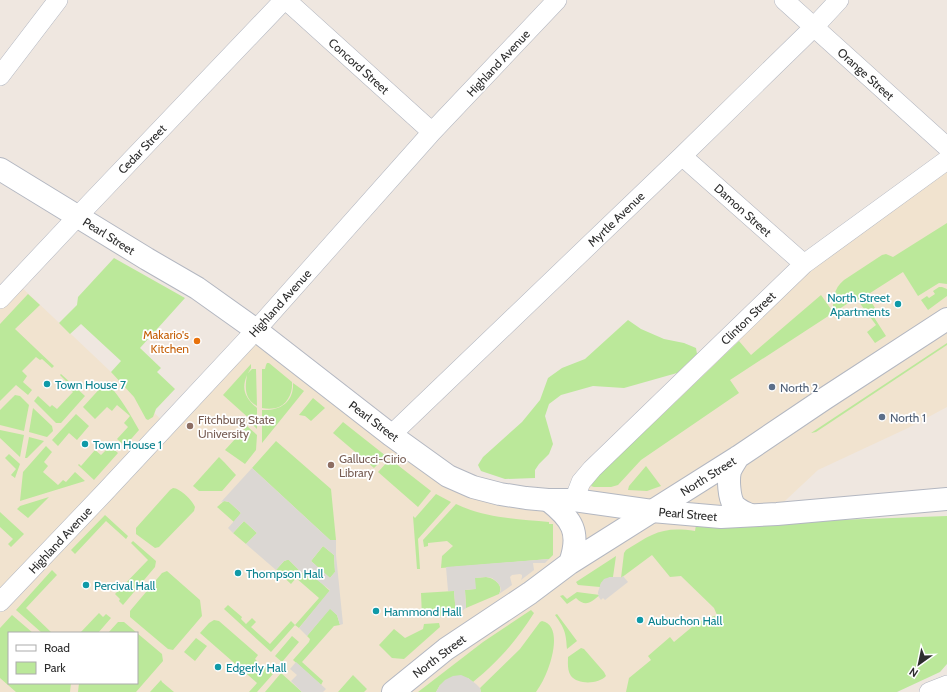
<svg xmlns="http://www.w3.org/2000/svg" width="947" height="692" font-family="Cabin,sans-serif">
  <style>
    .education { fill: #f1e3cf; fill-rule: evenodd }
    .green { fill: #bbe89a }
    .plaza { fill: #dbd7d3; fill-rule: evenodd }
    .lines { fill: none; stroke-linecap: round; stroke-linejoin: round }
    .minor-casing { stroke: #b3b7c1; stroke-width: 20 }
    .tertiary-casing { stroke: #b3b7c1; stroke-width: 24 }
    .secondary-casing { stroke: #b3b7c1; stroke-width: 24 }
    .minor { stroke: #fff; stroke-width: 19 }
    .tertiary { stroke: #fff; stroke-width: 22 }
    .secondary { stroke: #fff; stroke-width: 22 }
    .culture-dot { fill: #0f9aa8; stroke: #fff; stroke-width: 1.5 }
    .food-dot { fill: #e8710a; stroke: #fff; stroke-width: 1.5 }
    .service-dot { fill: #5c6f8a; stroke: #fff; stroke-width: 1.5 }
    .education-dot { fill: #8d6e63; stroke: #fff; stroke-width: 1.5 }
    .labels { text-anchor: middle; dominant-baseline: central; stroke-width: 3.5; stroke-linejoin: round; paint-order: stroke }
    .street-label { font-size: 12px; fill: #2d2d2d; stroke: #fff }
    .culture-label { font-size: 12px; fill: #0d838f; stroke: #fff; text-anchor: start }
    .food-label { font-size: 12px; fill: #c56008; stroke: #fff; text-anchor: end }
    .service-label { font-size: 12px; fill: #4e5e75; stroke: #fff; text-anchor: start }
    .education-label { font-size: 12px; fill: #785e54; stroke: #fff; text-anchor: start }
  </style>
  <rect width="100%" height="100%" fill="#efe7e0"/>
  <path class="education" d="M947,160V407L908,428L818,470L771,514L713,692H0V299L16,282L167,425L256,330L448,476L574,500L804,264ZM9,633H137V683H9Z"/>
  <path class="green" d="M947,223V284L939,283L918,296L903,272L867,295L875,308L870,311L886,336L875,343L867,332L876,325L856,298L730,380L739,393L641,460L618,485L611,487H594L591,486L599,474L606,466L659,418L739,341L751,355L821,295L833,312C833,300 833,289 844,280L882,255L886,254L893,257Z
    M114,258L185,298L140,348L161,368L157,372L175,389L156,409L153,417L148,420L146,419L134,397L111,372L121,361L81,324L70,334L59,323L77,305L78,297Z
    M939,287H942L947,289V296L928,310L921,300L927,296L929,298L935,294L933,291Z
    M28,294L40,305L15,329L54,366L52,368L42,359L40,360L36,357L22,371L27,376L23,382L32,390L28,395L16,385L0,401V324Z
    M628,320L641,329L664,339L684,343L696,348L697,354L677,373L624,388L593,386L561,395L549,404L545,416L553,444L549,454L539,464L535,470V478L505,479L481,471L478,465L483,457L522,422L540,400L548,378L562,368L585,359Z
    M947,343V345L816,432L811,433Z
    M267,363H269L292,382C293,393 287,405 276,408C271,409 267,409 262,408V369H265L266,365Z
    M251,364V368L248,373L252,369H256L257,406C244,399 245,387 247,375C241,389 245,398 257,408V429L251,423L252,421L223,395Z
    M61,374L85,396L61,423H56L34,401L38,396L50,407L52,405L57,409L73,392L69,388L71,386L60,375Z
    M293,383L304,391L262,443V410C280,411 294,402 293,383Z
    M104,384H108C121,398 130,414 139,430L125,446L117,439L128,427L124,423L130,416L117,405L112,411L107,407L95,419L83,407Z
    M15,395L20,396L29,405L24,431L0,425V410Z
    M313,398L325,408L311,421L305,416L299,415Z
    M33,408L52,426L53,431L47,437L29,432Z
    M76,414L89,426L77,440L69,433L58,446L52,440Z
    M343,422L386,456L374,468L333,433Z
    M247,426L257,435L256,450L245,464L225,450Z
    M0,430L24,435L20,457L0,438Z
    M29,437L44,441L27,458H25Z
    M276,441L331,489L336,540H330L252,468Z
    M46,446L52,452L44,462L48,466L43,472L58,485L63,480L66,482L75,472L85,481L20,501L23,472Z
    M110,446L118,453L94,480L78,465L79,464L81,466L95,450L101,455Z
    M9,454L20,464L15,478L11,475L16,469L5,458Z
    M219,457L224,462L236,475L222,491H199L193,486Z
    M390,459L431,491L418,507L378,472Z
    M646,466L661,486L647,491L628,490L629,486Z
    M173,488C180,488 193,501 195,507L194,511L159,547L155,548L136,534V528L170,490Z
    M436,494L451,502L418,539L420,569H417L413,516L415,518Z
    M49,497L28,518L17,509L20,506Z
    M224,501L229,502L241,513L234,522L217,507Z
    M456,504C485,518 517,519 549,522V524H553V555L549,559L441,568L442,556L453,546L447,541L428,543V546L424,547L423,540Z
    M0,512L24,534L11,547L8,544L13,539L0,527Z
    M105,515L128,536L126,539L106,521L75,554L71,550Z
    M947,516V664L940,672L897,692H626L629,678L651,660L648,656L670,637L674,642L698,622L717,615L714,608L681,576L670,577L652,555L621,578L624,553L626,550C652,534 662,526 695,531L696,525Z
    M244,521L257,533L246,544L233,533Z
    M133,541L156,561L155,567L123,605L119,601L120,599L115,594L148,560L131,543Z
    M323,546L334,555L335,572L330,578L311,561Z
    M616,556L613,577H610L601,583L600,587L578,585L576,582Z
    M287,560H289L302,573C313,571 322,585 330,591L299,628L295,625L271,652L224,609L228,605L242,617L241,619L246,624L252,618L256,622L251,627L270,644L291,621L295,625L319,598L296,578L291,584L276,570L284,561Z
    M52,570L57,575L26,608L52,633H42L16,610Z
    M167,571L200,600L202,616L173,650L168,649L130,617V611L162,573Z
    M486,577C494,578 504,585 499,594L466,608L465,590L475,589L474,578Z
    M454,591L456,615L422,617L421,593Z
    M577,592L600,595C591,602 586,608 576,598L567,604L560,596L563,595L567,599Z
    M330,608L337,615L340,625L334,626L302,662L323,681L321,685L293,660L309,642L310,639L307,636Z
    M531,610L534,613C516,641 499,661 473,682L468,678L440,685L436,692H418L483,642Z
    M99,613L103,617L106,614L111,618L98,633H80Z
    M557,614L577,641L567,649C566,633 565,629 555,615Z
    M12,615L33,633H9V683H71L70,692H16L0,678V628Z
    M214,620L219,621L258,655L255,659L258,662L259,667H265L273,674L257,692H249L257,683L200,633L209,623Z
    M542,621C561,625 553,656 548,669C545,677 541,685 536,692H481L480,688L520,649L540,622Z
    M118,622H124L162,654L163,661L136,692H78L79,683H137V633H108Z
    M439,623L440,627L404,659L392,658L379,645L394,629L405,638L423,629L424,624Z
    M292,636L299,642L282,662L275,656Z
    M196,638L207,646L195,661L184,652Z
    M581,648L584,649L604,672L606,676C599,684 578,685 571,676C567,670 568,663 568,657Z
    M281,673L302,692H265Z
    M353,675L367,689L364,692H338Z
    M161,680L162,682L174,692H150Z"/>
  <path class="plaza" d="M252,468L330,540H336V555L343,624L340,625L337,615L330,609L307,636L299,628L330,590L312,576L305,572L302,573L289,560H287L284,561L276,570L246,544L257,533L244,521L233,533L228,528L241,513L229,502L225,501L221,502ZM323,546L334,555L335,572L330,578L311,561Z
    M549,559L545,563H533L534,570L521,580L522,577V575L520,574L512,575L510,577L512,585L499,594L501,590L500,586L497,582L492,578L486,577L475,578L476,589L465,590L466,608L456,615L454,591H448L446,567Z
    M623,576L628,582L605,600L603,598L601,600L598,596L599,595L598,594V592L601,583L604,579L610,577H621V578Z
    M296,662L326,689L323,692H302L291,681L297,675L290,669Z
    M461,675L468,678L476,684L480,688L481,692H436L440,685L445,680L453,676Z"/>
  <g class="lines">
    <defs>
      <path id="minor" d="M286,0L432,132
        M784,0L947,147
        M0,76L58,0
        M682,156L804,264
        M0,299L78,216L284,0
        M391,435L682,156L814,27L839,0
        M574,500L581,482L592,469L804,264L947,160
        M0,602L104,493L256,330L432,132L557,0
        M929,692L947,685"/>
      <path id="tertiary" d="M738,457C735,462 732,466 730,471C728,479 729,498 734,505C738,510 744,512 750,515
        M548,500C572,519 581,532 570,563
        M393,692L446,649L530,593L570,563L738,457L824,399L947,319"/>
      <path id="secondary" d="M0,169L147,259L197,288L256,330L391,435L448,476L473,487L500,494L526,498L548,500H574L652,511L721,517L777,514L947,499"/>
    </defs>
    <use href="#minor" class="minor-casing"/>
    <use href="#tertiary" class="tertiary-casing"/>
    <use href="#secondary" class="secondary-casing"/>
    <use href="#minor" class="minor"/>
    <use href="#tertiary" class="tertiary"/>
    <use href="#secondary" class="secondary"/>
  </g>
  <g class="culture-dot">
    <circle cx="898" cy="304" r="4"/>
    <circle cx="47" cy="384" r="4"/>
    <circle cx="85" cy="444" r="4"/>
    <circle cx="238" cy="573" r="4"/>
    <circle cx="86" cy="585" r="4"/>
    <circle cx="376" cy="611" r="4"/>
    <circle cx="640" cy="620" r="4"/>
    <circle cx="218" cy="667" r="4"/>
  </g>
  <circle class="food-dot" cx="197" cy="341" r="4"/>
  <g class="service-dot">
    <circle cx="772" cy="387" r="4"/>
    <circle cx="882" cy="417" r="4"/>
  </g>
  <g class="education-dot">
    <circle cx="190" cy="426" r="4"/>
    <circle cx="331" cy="465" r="4"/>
  </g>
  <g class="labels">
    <g class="street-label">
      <text transform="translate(498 63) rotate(-47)">Highland Avenue</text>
      <text transform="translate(359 66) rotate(42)">Concord Street</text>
      <text transform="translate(866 74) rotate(42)">Orange Street</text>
      <text transform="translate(142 149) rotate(-46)">Cedar Street</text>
      <text transform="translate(743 210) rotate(42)">Damon Street</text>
      <text transform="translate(616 219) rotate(-44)">Myrtle Avenue</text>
      <text transform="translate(109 236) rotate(32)">Pearl Street</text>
      <text transform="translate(280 303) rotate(-48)">Highland Avenue</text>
      <text transform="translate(748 318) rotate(-44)">Clinton Street</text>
      <text transform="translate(374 421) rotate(37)">Pearl Street</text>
      <text transform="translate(708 476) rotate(-32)">North Street</text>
      <text transform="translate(688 514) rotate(5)">Pearl Street</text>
      <text transform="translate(60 540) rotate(-47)">Highland Avenue</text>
      <text transform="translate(439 656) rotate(-37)">North Street</text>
    </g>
    <g class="culture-label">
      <text x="890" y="297" text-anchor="end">North Street<tspan x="890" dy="14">Apartments</tspan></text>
      <text x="55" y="384">Town House 7</text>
      <text x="93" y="444">Town House 1</text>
      <text x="246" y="573">Thompson Hall</text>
      <text x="94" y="585">Percival Hall</text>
      <text x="384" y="611">Hammond Hall</text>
      <text x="648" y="620">Aubuchon Hall</text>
      <text x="226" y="667">Edgerly Hall</text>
    </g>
    <g class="food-label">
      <text x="189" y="334">Makario's<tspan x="189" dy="14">Kitchen</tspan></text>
    </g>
    <g class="service-label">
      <text x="780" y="387">North 2</text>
      <text x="890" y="417">North 1</text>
    </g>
    <g class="education-label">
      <text x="198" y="419">Fitchburg State<tspan x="198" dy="14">University</tspan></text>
      <text x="339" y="458">Gallucci-Cirio<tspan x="339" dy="14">Library</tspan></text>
    </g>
  </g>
  <rect x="8" y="632" width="130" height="52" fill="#ffffff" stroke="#ababab"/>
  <rect x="16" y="645" width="20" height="6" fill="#ffffff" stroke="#ababab"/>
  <text x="44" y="652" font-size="12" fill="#2d2d2d">Road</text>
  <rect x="16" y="662" width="20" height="12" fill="#bbe89a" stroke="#ababab"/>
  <text x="44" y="672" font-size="12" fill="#2d2d2d">Park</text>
  <g transform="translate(919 664) rotate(213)" stroke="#ffffff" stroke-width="3" paint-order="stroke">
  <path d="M0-3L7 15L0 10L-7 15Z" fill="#2d2d2d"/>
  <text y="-6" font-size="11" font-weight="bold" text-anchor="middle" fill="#2d2d2d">N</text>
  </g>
</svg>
